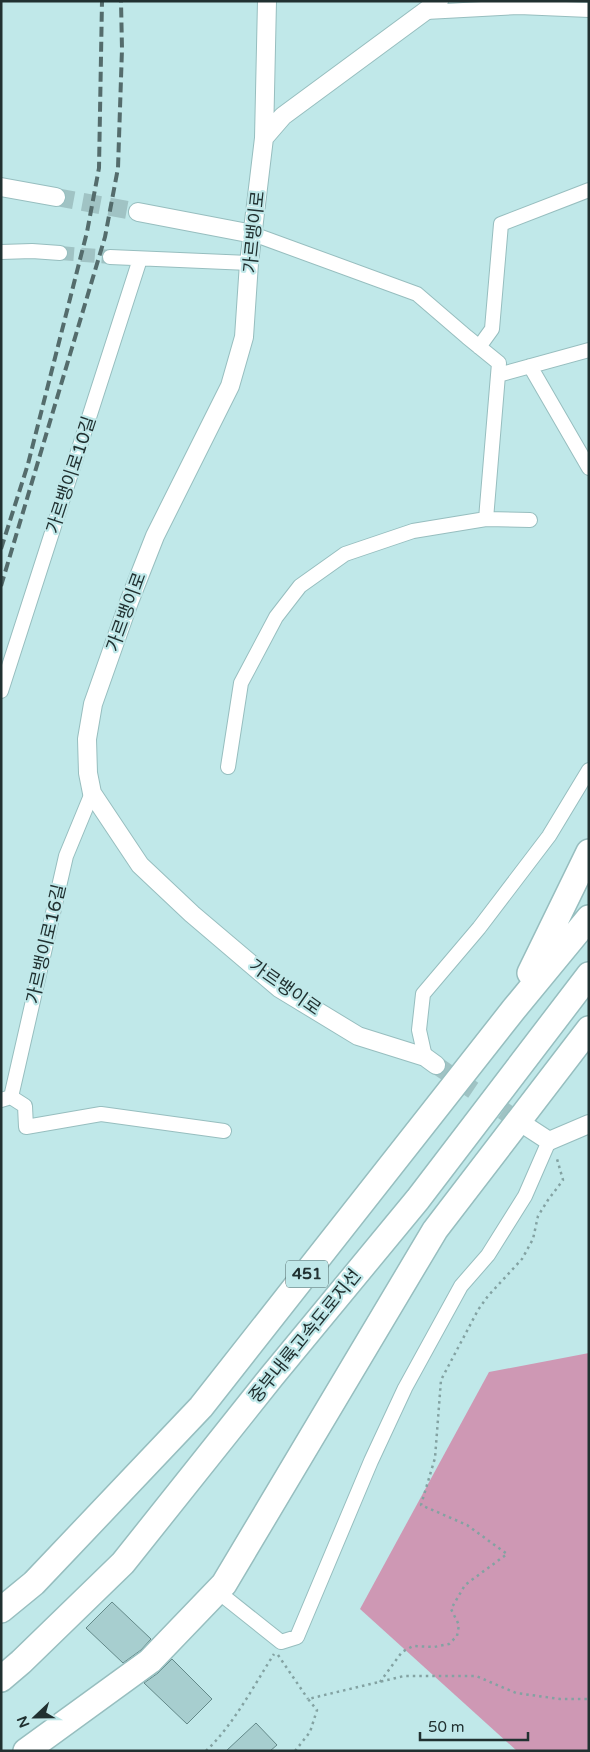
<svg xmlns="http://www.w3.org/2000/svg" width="590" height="1752" font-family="'Varela Round','Noto Sans KR',sans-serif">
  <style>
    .forest { fill: #ce98b4 }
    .building { fill: #a7cecf; stroke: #638989 }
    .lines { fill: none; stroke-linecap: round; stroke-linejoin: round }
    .minor-tunnel { stroke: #a0c3c4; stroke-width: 14; stroke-dasharray: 14 7; stroke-linecap: butt }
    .tertiary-tunnel { stroke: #a0c3c4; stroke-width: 18; stroke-dasharray: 18 9; stroke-linecap: butt }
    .minor-casing { stroke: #97bebf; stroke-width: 16 }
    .tertiary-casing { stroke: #97bebf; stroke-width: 20 }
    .motorway-casing { stroke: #97bebf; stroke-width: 28 }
    .path { stroke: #83a2a2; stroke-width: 2.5; stroke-dasharray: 2.5 4; stroke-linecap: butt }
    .minor { stroke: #fff; stroke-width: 14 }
    .tertiary { stroke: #fff; stroke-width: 18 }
    .motorway { stroke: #fff; stroke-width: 25 }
    .rail { stroke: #546c6c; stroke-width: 4; stroke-dasharray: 10 5; stroke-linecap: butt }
    .labels { text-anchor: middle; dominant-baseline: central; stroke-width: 4.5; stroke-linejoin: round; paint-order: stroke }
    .shield { fill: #c0e8e9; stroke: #516868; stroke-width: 1 }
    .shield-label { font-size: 16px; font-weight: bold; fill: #213131 }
    .street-label { font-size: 18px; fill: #213131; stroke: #c0e8e9 }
  </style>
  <rect width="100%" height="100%" fill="#c0e8e9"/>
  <path class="forest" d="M589,1353V1751H517L360,1609L489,1372Z"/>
  <path class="building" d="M112,1602L151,1639L141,1650L123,1663L86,1628Z
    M172,1659L212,1699L187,1724L144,1683L158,1673Z
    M256,1723L277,1745L270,1751H226Z"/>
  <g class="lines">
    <path class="minor-tunnel" d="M60,253L110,257"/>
    <path class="tertiary-tunnel" d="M56,197L138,212
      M436,1065L526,1126"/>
    <defs>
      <path id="minor" d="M426,12L519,7L589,10
        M253,234L417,294L467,337L499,363L486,519
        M1,252L32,251L60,253
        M110,257L249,263
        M479,347L492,329L501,224L589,190
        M530,366L589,468
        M498,375L589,350
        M1,691L140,259
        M228,767L241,683L276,617L300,586L345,554L413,531L486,519L530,520
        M425,1057L419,1030L423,994L479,928L549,836L589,770
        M11,1097L25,1106L26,1127L101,1114L224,1131
        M1,1100L11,1097L66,856L92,793
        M217,1591L281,1642L297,1637L371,1461L405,1388L461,1286L488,1255L525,1196L549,1141"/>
      <path id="tertiary" d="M267,1L264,138L249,263L244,337L230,386L155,536L129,602L93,704L87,739L88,773L92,793L140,865L192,914L279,988L358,1036L425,1057L436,1065
        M264,138L283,116L439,1
        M1,187L56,197
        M138,212L253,234
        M526,1126L549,1141L589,1124"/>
      <path id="motorway" d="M530,973L589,852
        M1,1610L34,1583L201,1407L514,1009L589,918
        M1,1679L21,1662L123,1563L272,1376L418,1199L589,975
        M26,1751L150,1661L224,1584L435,1230L589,1029"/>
    </defs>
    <use href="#minor" class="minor-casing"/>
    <use href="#tertiary" class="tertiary-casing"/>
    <use href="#motorway" class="motorway-casing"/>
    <path class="path" d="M278,1655L308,1699
      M380,1682L402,1652L413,1646L434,1647L449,1644L457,1636L459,1625L451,1609L465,1585L507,1554L467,1525L421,1505L435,1458L441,1380L478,1310L488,1296L522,1259L533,1239L538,1216L548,1200L563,1180L557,1159
      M206,1751C234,1724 253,1687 274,1654
      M295,1751L310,1732L317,1710L308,1699L404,1676H476L516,1693L560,1699H589"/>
    <use href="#minor" class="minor"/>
    <use href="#tertiary" class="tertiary"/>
    <use href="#motorway" class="motorway"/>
    <path class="rail" d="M1,549L28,464L87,232L99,168L102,1
      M1,586L105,237L118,168L122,49L121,1"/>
  </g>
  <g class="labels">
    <rect class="shield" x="286" y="1260.5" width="42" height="27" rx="4"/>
    <g class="shield-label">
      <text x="307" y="1274">451</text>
    </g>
    <g class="street-label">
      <text transform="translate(254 232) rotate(-84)">가르뱅이로</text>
      <text transform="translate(71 475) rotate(-72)">가르뱅이로10길</text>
      <text transform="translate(126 612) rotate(-70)">가르뱅이로</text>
      <text transform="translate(46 944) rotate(-77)">가르뱅이로16길</text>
      <text transform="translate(285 987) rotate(35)">가르뱅이로</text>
      <text transform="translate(305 1336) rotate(-51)">중부내륙고속도로지선</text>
    </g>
  </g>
  <rect width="590" height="1752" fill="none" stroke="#213131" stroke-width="5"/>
  <g transform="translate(35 1717) rotate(248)" stroke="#c0e8e9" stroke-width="4" paint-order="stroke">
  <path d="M0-4L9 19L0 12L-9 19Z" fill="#213131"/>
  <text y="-8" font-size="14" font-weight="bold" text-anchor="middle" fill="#213131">N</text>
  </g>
  <path d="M420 1732v8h108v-8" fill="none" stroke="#213131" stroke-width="2.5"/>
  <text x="428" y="1732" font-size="15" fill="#213131" stroke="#c0e8e9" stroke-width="4" paint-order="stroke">50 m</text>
</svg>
